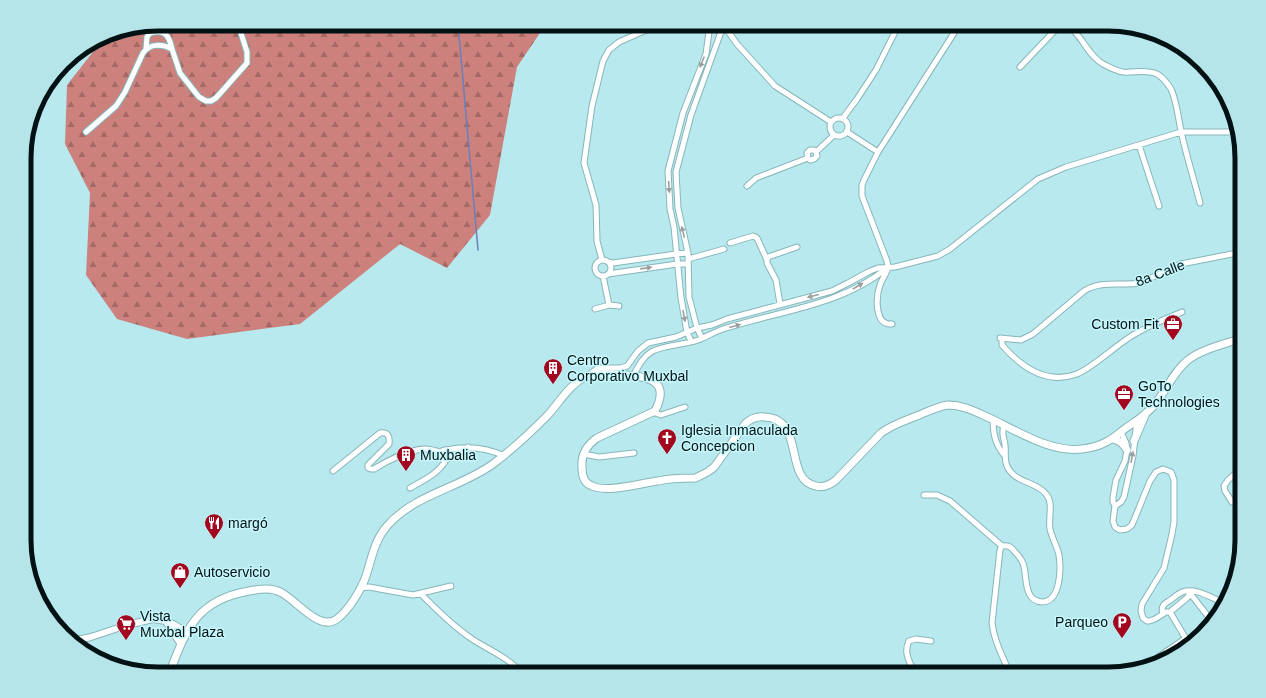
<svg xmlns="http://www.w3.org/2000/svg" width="1266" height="698" font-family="Helvetica,sans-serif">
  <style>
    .forest { fill: url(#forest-firs) }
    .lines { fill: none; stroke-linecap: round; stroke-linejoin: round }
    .stream { stroke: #6582bc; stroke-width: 1.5 }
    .minor-casing { stroke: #86b6ba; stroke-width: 7 }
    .tertiary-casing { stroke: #86b6ba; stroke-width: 8 }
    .secondary-casing { stroke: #86b6ba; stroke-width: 9 }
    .minor { stroke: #fff; stroke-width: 5 }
    .tertiary { stroke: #fff; stroke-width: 6 }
    .secondary { stroke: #fff; stroke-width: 7 }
    .oneway { fill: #9aa0a1 }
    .labels { text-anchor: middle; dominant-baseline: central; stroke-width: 3; stroke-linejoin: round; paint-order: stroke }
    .street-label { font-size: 14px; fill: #021214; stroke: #c5f6fb }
    .poi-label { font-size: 14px; fill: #021214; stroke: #c5f6fb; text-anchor: start }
    .rim { fill: none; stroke: #021214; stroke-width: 5 }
  </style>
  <defs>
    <pattern id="forest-firs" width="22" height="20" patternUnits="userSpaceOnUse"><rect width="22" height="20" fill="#cd817d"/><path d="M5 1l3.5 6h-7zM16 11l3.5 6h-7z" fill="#a46865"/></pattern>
  </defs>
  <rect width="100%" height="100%" fill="#b8e9ee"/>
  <path class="forest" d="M158,24H546L517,67L490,215L447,268L400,244L300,324L187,339L117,319L86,275L90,193L65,144L67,85L107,34Z"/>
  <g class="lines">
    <path class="stream" d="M458,24L478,250"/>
    <defs>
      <path id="minor" d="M709,24L711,27L716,30L723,28
        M1066,24C1082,34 1087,55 1103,64C1109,67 1116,71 1123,72C1134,73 1146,69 1157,74C1162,77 1168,84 1171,89C1177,102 1178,117 1181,131C1186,155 1194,179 1200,203
        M725,27L737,44L775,86L831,122
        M146,49L147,37L150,33C165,29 169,35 172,49
        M1020,67L1061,24
        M830 127a9 9 0 1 1 18 0a9 9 0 1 1-18 0Z
        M843,118L857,99L876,70L899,24
        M86,132L116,106L125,92L143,53C150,43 162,44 172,49L180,73L199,97L206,101H211L216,98L247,63V52L238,24
        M847,132L878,152
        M1139,145L1159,206
        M816,152L834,135
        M747,186L756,178L808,158L810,160L814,159L817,156L816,152L814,150H810L807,153L808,158
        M730,243L753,236L757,238L767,260
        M688,259L724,249
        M602,260L597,241L596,205L584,163L592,106L603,61L609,50L619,42L660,24
        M595 268a8 8 0 1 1 16 0a8 8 0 1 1-16 0Z
        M608,262L613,263L676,254L688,253
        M608,274L677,264H688
        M603,276L609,305L619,306
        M780,304L776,280L767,263V260L768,257L797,247
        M595,309L609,305
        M892,324C874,326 876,296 880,285C882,279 887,273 888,267C888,265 887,263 887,261L862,196V185L864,180L878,152L954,33L958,24
        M702,338L697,328L689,297L688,253L678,208L676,172L691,115L722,29
        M1000,338L1021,340L1033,334L1084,291C1101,280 1121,286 1140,283L1181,264L1242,252
        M1002,339V345C1021,367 1047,385 1077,374C1093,367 1112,349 1127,339C1144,327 1163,320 1182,312
        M691,341L687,332L681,298L674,227L670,209L668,171L683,113L706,54L710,24
        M587,376L598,368H620L627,366L638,351L648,343L676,337L697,328L712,325L727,319L832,291L848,283L870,271L878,268L895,267L938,256L950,249L1038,179L1066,167L1181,132H1228L1235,130
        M633,376C638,367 642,358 651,352C662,345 685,345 698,340C706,337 714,332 723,329C778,311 841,306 887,268
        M652,412L661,415L685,407
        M993,419C993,433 995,444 1004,455
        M1004,425C1001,437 1004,435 1005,445C1006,453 1004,459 1007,466C1014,483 1036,481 1046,494C1054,503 1048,518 1050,529C1052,538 1057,546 1059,555C1061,568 1061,602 1042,602C1024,601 1027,579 1024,567C1023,561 1019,556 1015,552C1011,547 1009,545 1002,546L1000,550L992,623C994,641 1003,657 1010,674
        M1121,432L1126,443L1127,450L1125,461L1116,480L1113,497V502L1115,506L1113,521L1115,527L1120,530L1127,529L1132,525L1150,481L1156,472L1163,469L1171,472L1174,480V522L1172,534L1164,568L1142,604L1141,611L1143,618L1147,621H1149L1155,619L1166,612H1170L1187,598L1191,592
        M440 455a5 5 0 1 1 10 0a5 5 0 1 1-10 0Z
        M446,450C466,446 486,447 504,456
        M583,454L599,457L634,453
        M448,458L456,456L468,447
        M333,471L380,433C388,432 390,436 389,444L368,465V468L371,469H374C387,461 410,449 425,449C430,449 436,451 441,452
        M410,488C424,480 438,474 446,460
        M924,495H937L950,501L1002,546
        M1232,502L1225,491L1224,486L1228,480L1242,468
        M1115,506L1121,502L1124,497L1133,456L1137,420
        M360,588L369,587L413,595L451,586
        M1189,592L1211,620
        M421,594C437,610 453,626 472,639C489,650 509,658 523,674
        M1170,612L1189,644
        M1163,614C1161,607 1163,604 1169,601C1173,598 1178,594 1182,592C1197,587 1212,599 1225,603
        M1154,660L1186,638
        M915,674C910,663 903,652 909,641L916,639L931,641"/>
      <path id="tertiary" d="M167,623L180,643
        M73,639H82L91,637L127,625L153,619L166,621L175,625L186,632"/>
      <path id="secondary" d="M1112,439C1120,440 1123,444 1127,450
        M1134,441L1146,413
        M169,674C186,630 196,600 249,591C260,589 272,587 282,593C297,601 320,632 337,619C349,610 361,590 366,576C372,558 374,541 387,526C415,494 460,488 493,464C513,449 530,433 547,416C558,404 570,384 585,377C597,372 613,374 626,375C651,377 670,382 655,411L597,438C587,445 581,454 582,467C582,474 583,482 590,485C605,494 641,483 658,481C670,478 683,478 695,478C702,475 710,472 715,466L745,424C751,418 757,416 765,417C806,419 783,480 816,486C824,488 830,485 836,480L881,433C892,425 904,421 917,416C927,412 938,406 948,405C961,405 972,410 983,415C1013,428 1048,453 1082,449C1090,448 1099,446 1106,442C1113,439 1119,433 1126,428C1136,421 1148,414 1156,403C1167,389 1174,371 1188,360C1202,349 1225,344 1242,338"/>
    </defs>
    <use href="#minor" class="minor-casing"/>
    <use href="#tertiary" class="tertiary-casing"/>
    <use href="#secondary" class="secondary-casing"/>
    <use href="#minor" class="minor"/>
    <use href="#tertiary" class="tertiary"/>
    <use href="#secondary" class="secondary"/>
  </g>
  <defs><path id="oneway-solid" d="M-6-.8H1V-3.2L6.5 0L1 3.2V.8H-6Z"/></defs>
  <g class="oneway">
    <use href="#oneway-solid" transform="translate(702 62) rotate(112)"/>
    <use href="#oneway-solid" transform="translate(669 187) rotate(87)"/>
    <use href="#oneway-solid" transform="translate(683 232) rotate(-104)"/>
    <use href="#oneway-solid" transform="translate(646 268) rotate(-8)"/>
    <use href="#oneway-solid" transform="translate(858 286) rotate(-30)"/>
    <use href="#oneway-solid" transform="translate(813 296) rotate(166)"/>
    <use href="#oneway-solid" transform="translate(684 316) rotate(79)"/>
    <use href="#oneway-solid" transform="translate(735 326) rotate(-15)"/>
    <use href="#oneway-solid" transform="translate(1132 457) rotate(-80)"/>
  </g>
  <defs>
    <symbol id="office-pin" viewBox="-11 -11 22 30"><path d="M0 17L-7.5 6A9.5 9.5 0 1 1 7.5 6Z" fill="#a3071f" stroke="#c5f6fb"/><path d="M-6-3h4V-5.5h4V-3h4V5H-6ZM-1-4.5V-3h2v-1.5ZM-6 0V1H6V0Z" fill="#fff"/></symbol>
    <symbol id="building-pin" viewBox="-11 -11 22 30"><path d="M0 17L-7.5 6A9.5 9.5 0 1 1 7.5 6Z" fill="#a3071f" stroke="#c5f6fb"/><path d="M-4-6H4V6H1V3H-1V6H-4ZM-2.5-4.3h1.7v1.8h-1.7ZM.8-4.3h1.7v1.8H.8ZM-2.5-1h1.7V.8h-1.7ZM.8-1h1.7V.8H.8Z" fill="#fff"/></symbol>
    <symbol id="church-pin" viewBox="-11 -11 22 30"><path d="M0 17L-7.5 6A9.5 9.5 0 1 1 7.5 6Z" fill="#a3071f" stroke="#c5f6fb"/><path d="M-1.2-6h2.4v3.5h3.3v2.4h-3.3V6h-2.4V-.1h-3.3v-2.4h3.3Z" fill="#fff"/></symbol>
    <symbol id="restaurant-pin" viewBox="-11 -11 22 30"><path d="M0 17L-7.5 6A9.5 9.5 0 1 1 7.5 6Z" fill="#a3071f" stroke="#c5f6fb"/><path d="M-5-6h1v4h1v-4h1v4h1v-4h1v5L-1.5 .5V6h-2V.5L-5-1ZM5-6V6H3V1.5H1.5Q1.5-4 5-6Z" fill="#fff"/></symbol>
    <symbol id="shop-pin" viewBox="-11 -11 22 30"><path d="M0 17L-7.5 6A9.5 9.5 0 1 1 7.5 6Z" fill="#a3071f" stroke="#c5f6fb"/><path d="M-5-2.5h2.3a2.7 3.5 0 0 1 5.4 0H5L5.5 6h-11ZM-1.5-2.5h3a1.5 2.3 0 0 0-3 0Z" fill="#fff"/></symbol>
    <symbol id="parking-pin" viewBox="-11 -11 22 30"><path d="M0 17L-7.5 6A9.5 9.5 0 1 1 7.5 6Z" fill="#a3071f" stroke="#c5f6fb"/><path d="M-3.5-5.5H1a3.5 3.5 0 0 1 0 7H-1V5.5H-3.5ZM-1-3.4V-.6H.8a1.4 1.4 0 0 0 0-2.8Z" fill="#fff"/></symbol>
    <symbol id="supermarket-pin" viewBox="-11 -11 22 30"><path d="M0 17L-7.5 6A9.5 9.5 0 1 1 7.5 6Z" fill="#a3071f" stroke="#c5f6fb"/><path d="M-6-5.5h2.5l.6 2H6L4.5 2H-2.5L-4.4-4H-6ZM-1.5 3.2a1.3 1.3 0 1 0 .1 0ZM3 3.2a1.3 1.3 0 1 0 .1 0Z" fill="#fff"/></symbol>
  </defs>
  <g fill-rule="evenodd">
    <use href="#office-pin" x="1162" y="313" width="22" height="30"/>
    <use href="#building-pin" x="542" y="357" width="22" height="30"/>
    <use href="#office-pin" x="1113" y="383" width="22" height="30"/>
    <use href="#church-pin" x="656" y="427" width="22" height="30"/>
    <use href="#building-pin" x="395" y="444" width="22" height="30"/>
    <use href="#restaurant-pin" x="203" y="512" width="22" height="30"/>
    <use href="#shop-pin" x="169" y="561" width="22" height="30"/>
    <use href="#parking-pin" x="1111" y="611" width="22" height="30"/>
    <use href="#supermarket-pin" x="115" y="613" width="22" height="30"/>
  </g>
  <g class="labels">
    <g class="street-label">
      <text transform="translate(1160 273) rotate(-21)">8a Calle</text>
    </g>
    <g class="poi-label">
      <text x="1159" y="324" text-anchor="end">Custom Fit</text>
      <text x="567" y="360">Centro<tspan x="567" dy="16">Corporativo Muxbal</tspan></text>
      <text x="1138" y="386">GoTo<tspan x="1138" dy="16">Technologies</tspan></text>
      <text x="681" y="430">Iglesia Inmaculada<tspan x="681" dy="16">Concepcion</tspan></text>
      <text x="420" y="455">Muxbalia</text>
      <text x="228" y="523">margó</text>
      <text x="194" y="572">Autoservicio</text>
      <text x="140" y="616">Vista<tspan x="140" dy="16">Muxbal Plaza</tspan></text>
      <text x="1108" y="622" text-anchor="end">Parqueo</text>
    </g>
  </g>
  <path d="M0 0H1266V698H0ZM158 31H1108A127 127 0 0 1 1235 158V540A127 127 0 0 1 1108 667H158A127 127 0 0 1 31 540V158A127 127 0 0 1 158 31Z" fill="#b5e4e9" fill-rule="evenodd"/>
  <path class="rim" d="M158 31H1108A127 127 0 0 1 1235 158V540A127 127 0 0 1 1108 667H158A127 127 0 0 1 31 540V158A127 127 0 0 1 158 31Z"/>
</svg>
